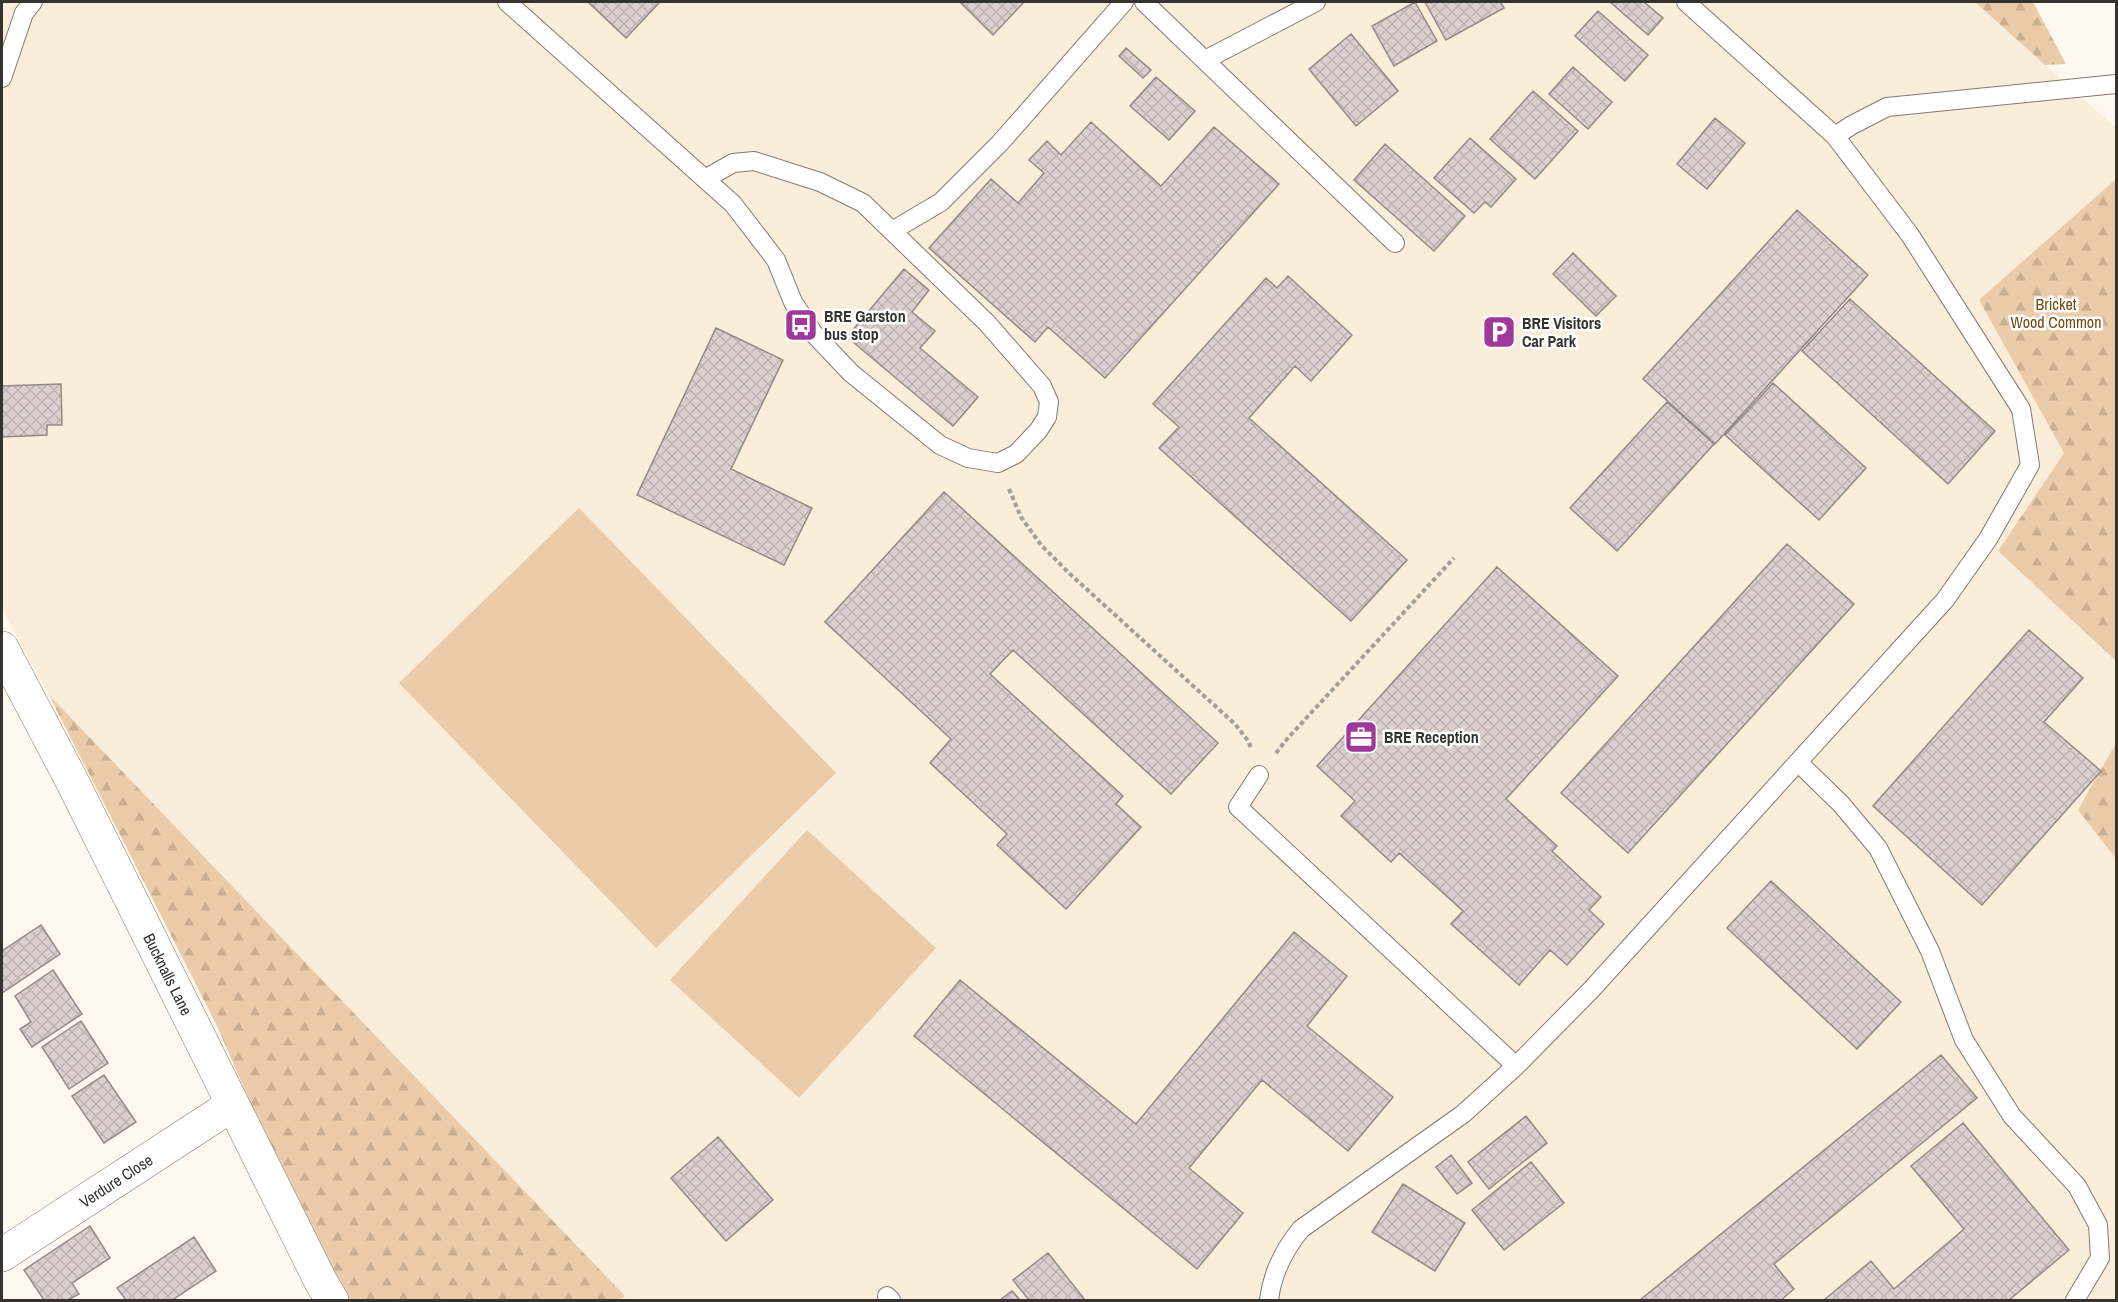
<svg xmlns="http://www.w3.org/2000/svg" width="2118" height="1302" font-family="'Archivo Narrow',sans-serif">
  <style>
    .commercial { fill: #faedd9 }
    .forest { fill: url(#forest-firs) }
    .pitch { fill: #ebccaa }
    .building { fill: url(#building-cross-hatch); stroke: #948a87; stroke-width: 1.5 }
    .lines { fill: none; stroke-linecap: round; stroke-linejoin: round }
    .lane-casing { stroke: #817a73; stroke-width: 20 }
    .street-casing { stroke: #817a73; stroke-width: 34 }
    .path { stroke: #a39e98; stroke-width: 4; stroke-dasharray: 4.5 3; stroke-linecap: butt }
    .lane { stroke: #fff; stroke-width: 18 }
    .street { stroke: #fff; stroke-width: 33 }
    .labels { text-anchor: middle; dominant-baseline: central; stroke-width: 5; stroke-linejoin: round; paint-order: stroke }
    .park-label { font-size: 16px; fill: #744b11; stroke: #fff }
    .poi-label { font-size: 16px; font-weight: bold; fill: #353330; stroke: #fff; text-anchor: start }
    .street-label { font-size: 16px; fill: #353330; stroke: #fff }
  </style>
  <defs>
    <pattern id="forest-firs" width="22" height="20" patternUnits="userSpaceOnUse" patternTransform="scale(1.5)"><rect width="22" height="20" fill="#ebccaa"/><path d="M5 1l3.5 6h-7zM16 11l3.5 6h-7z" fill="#cab093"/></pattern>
    <pattern id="building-cross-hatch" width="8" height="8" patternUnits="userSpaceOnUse" patternTransform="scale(1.5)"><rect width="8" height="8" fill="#dbd0cd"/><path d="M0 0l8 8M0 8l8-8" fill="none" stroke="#bdb3b0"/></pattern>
  </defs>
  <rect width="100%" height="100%" fill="#fff8f0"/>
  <path class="commercial" d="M2,2H1975L2116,128V179L1979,301L2064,453L1998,551L2116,661V743L2078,810L2116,859V1300H621L624,1296L49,695L2,609Z"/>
  <path class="forest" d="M1975,2H2033L2066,64L2045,65Z
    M2116,179V661L1998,551L2064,453L1979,300Z
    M49,695L625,1296L621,1300H350L307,1231L216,1024Z
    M2116,743V859L2078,810Z"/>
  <path class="pitch" d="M579,508L836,773L656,948L399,683Z
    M807,830L936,948L799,1098L670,980Z"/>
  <path class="building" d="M588,2H660L626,38Z
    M960,2H1024L993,35Z
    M1415,2L1437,41L1394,66L1372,26Z
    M1425,2H1500L1504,8L1446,40Z
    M1610,2H1644L1663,18L1648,35Z
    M1598,11L1648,55L1625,81L1575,36Z
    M1351,34L1398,91L1356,126L1309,69Z
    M1126,48L1151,70L1143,78L1119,56Z
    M1573,67L1612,102L1588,129L1549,94Z
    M1156,77L1195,111L1169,140L1130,106Z
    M1533,91L1578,131L1535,179L1490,139Z
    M1715,118L1745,143L1707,189L1677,164Z
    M1091,122L1161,186L1214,127L1279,184L1105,378L1048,327L1035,342L929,248L991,179L1018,203L1044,173L1029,160L1047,141L1061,155Z
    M1470,138L1516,179L1491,207L1485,202L1474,213L1434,178Z
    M1385,144L1465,216L1434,251L1354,180Z
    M1797,210L1868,275L1715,444L1643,379Z
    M1573,253L1616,296L1596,316L1553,274Z
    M904,269L929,290L912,312L935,331L920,348L978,397L953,426L847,337Z
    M1288,276L1352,335L1311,381L1295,366L1249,418L1407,560L1351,621L1159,448L1179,427L1153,404L1266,278L1277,288Z
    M1850,299L1995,431L1948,484L1802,351Z
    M716,328L783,360L731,469L812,508L784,565L637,495Z
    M1773,383L1866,468L1819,520L1725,435Z
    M61,384L62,425H47V435L2,437V386Z
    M1667,402L1714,444L1617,551L1570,508Z
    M944,492L1218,743L1171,794L1013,650L990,674L1123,796L1116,804L1141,827L1066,909L997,845L1007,834L930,763L951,739L825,622Z
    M1787,544L1854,604L1628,853L1561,793Z
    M1497,567L1618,676L1506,799L1557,846L1552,851L1601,897L1589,910L1604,924L1567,965L1550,950L1519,985L1451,924L1463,911L1399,853L1391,862L1341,816L1355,801L1317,766Z
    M2029,630L2083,678L2044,722L2101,771L1982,905L1873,806Z
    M1771,881L1901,1002L1857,1049L1727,928Z
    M41,925L60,954L2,993V951Z
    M1294,932L1347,976L1307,1026L1393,1097L1348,1151L1262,1080L1189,1168L1243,1213L1197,1269L914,1036L960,980L1136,1124Z
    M53,970L82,1014L32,1047L20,1029L31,1022L15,996Z
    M81,1021L108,1063L69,1089L42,1047Z
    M1941,1055L1977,1098L1774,1264L1794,1289L1781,1300H1640Z
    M104,1075L136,1122L104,1143L72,1096Z
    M1526,1116L1547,1143L1489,1189L1468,1162Z
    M1963,1123L2069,1250L2009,1300H1824L1871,1261L1894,1289L1964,1229L1911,1166Z
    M718,1137L773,1200L726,1241L671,1178Z
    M1451,1155L1472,1183L1457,1194L1436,1167Z
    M1531,1162L1564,1203L1504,1250L1472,1210Z
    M1403,1184L1465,1223L1435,1271L1372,1232Z
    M90,1226L110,1258L72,1283L79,1294L68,1300H44L24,1270Z
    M194,1237L216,1271L174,1299L176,1300H126L117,1288Z
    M1048,1253L1085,1300H1029L1013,1280Z
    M1012,1291L1020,1300H1000Z"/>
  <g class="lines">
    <defs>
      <path id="lane" d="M507,2L705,179
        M1144,2L1395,243
        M1205,60L1316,2
        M2,78L24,13L33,2
        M1835,136L1852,125L1887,107L2116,84
        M754,161L820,182L863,203L987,323L1042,386L1049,402L1047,417L1038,431L1016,454L998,463L968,458L940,445L851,373L814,334L793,302L776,260L733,204L705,179L733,163Z
        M892,231L941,202L1000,143L1124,2
        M1798,762L1841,804L1878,848L1930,951L1964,1040L2012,1116L2077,1186L2098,1225L2100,1258L2075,1300
        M1259,775L1238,807L1516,1066
        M887,1296L891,1300
        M1269,1300C1272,1274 1284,1250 1301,1229L1463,1114L1516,1066L1591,990L1945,600L1988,539L2030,465L2021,409L1910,235L1835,136L1686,2"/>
      <g id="street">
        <path id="s1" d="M2,648L72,781L321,1282L332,1300"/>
        <path id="s2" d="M2,1255L232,1105"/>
      </g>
    </defs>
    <use href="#lane" class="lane-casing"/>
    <use href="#street" class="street-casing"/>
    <path class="path" d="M1009,489L1021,517L1041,545L1070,574L1235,724L1249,742L1251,749
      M1276,753L1287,739L1454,558"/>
    <use href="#lane" class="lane"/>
    <use href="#street" class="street"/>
  </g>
  <defs>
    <symbol id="bus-square" viewBox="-11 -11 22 22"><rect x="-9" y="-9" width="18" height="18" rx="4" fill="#9f389b" stroke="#fff"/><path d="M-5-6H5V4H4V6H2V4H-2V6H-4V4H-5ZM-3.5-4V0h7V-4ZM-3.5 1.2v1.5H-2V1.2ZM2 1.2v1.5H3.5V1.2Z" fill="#fff"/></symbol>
    <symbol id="parking-square" viewBox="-11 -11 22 22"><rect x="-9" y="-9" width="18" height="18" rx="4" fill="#9f389b" stroke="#fff"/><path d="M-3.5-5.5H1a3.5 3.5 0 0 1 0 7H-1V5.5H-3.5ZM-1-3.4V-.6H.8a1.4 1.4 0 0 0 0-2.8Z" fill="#fff"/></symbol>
    <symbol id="office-square" viewBox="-11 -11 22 22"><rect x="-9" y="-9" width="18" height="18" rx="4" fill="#9f389b" stroke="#fff"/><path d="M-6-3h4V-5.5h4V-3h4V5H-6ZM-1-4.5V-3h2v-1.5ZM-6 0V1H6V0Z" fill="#fff"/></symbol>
  </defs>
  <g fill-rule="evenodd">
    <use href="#bus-square" x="782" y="306" width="38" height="38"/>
    <use href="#parking-square" x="1480" y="313" width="38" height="38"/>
    <use href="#office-square" x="1342" y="718" width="38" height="38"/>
  </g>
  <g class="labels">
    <g class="park-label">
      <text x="2056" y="304">Bricket<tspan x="2056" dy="18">Wood Common</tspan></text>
    </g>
    <g class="poi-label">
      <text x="824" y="316">BRE Garston<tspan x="824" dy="18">bus stop</tspan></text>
      <text x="1522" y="323">BRE Visitors<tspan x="1522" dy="18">Car Park</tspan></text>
      <text x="1384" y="737">BRE Reception</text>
    </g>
    <g class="street-label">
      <text stroke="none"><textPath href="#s1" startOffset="366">Bucknalls Lane</textPath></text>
      <text stroke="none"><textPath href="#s2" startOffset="136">Verdure Close</textPath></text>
    </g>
  </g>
  <rect width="2118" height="1302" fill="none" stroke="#353330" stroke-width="6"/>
</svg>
